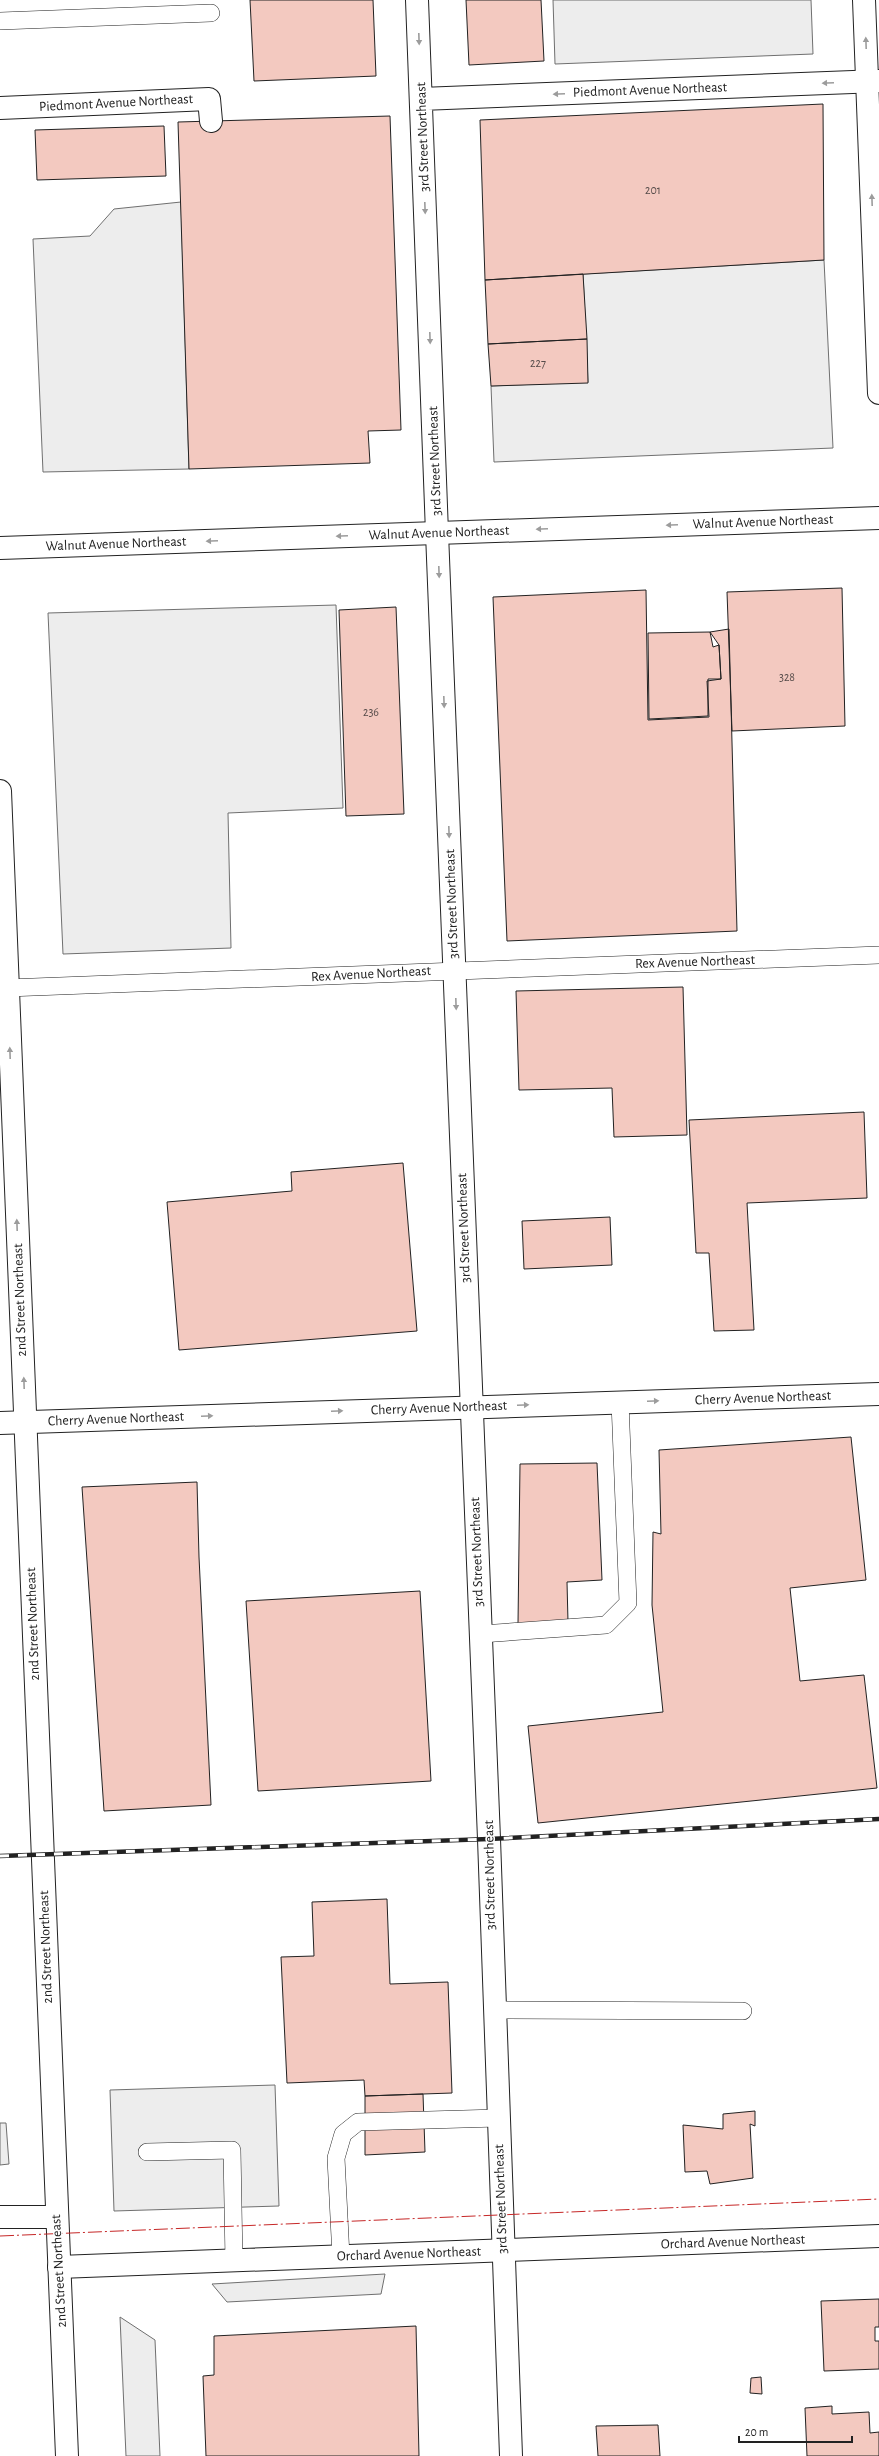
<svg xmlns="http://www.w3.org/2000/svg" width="879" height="2456" font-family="'Alegreya Sans',sans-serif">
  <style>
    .parking { fill: #ededed; stroke: #6f6f6f }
    .building { fill: #f3c9c0; stroke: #222 }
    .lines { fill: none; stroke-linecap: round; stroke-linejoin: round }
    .lane-casing { stroke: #222; stroke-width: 18 }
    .street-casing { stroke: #222; stroke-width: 24 }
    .secondary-casing { stroke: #222; stroke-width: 24 }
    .primary-casing { stroke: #222; stroke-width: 24 }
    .lane { stroke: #fff; stroke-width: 17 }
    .street { stroke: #fff; stroke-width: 22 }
    .secondary { stroke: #fff; stroke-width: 22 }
    .primary { stroke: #fff; stroke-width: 22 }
    .rail-casing { stroke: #222; stroke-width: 4.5 }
    .rail { stroke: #fff; stroke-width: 3; stroke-dasharray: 9; stroke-linecap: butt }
    .power { stroke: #c62828; stroke-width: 1; stroke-dasharray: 14 3 2 3; stroke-linecap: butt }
    .oneway { fill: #9c9c9c }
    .labels { text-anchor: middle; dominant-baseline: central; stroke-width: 3; stroke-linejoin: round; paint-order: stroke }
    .number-label { font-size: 12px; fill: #564c4a }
    .street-label { font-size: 14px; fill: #222; stroke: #fff }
  </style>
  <rect width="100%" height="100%" fill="#fff"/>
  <path class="parking" d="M553,0H811L813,54L555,64Z
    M181,202L189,469L43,472L33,239L90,236L114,209Z
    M824,260L833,448L494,462L491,386L588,382L583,274Z
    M336,605L343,808L228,813L231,948L63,954L48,613Z
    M275,2085L279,2206L114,2211L110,2090Z
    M0,2123H6L9,2164L0,2165Z
    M385,2274L381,2294L227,2302L212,2284Z
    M120,2317L155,2340L160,2456H126Z"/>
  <path class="building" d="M250,0H373L376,76L254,81Z
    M466,0H541L544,61L469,65Z
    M823,104L824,260L485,280L480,120Z
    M390,116L401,430L368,431L370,463L189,469L178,122Z
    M164,126L166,176L37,180L35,130Z
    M583,274L587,339L488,344L485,280Z
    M587,339L588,383L491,386L488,344Z
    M842,588L845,726L732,731L727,592Z
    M646,590L648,720L709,717L707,681L721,679L719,645L710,632L729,629L737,931L507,941L493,597Z
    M396,607L404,814L346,816L339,610Z
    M710,632L713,647L719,645L721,679H708V716L649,719L648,633Z
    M683,987L687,1135L614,1137L612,1088L519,1090L516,991Z
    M864,1112L867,1198L747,1203L754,1330L714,1331L709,1253H696L689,1120Z
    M403,1163L417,1331L179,1350L167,1202L292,1191L291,1172Z
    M610,1217L612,1265L524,1269L522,1221Z
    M851,1437L866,1580L790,1588L800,1681L864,1675L877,1788L538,1823L528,1726L663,1712L652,1605L653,1532L661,1534L659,1450Z
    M597,1463L602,1580L567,1582L568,1622L518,1624L520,1464Z
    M197,1482L199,1557L211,1805L104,1811L82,1487Z
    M420,1591L431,1781L258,1791L246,1601Z
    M387,1899L390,1984L448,1982L452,2093L365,2096L364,2080L287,2083L281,1957L314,1956L312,1902Z
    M423,2094L425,2152L365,2155V2096Z
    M755,2111V2126L750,2124L753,2178L710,2184L707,2171L685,2172L683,2125L723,2129V2114Z
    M879,2299V2327H875V2341H879V2369L824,2371L821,2301Z
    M416,2326L419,2456H206L203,2376L214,2375V2336Z
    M761,2377L762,2394L750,2393L751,2378Z
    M832,2406V2414L869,2412L870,2433L879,2432V2456H807L805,2408Z
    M658,2425L660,2456H598L596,2426Z"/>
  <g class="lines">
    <defs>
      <path id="lane" d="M0,21L211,13
        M7,988L879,955
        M481,1634L606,1625L628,1603L620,1402
        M494,2010L743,2011
        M147,2152L232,2150L234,2261
        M341,2257L336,2158L343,2134L358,2122L498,2118"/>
      <path id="street" d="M417,0L437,533
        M421,99L879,81
        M0,108L209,99L211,121
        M0,2217H56
        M59,2267L879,2236"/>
      <path id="secondary" d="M864,0L879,393
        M437,533L489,1839L511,2456
        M0,791L67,2456"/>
      <path id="primary" d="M0,548L879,518
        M0,1423L879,1394"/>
    </defs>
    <use href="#lane" class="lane-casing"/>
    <use href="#street" class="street-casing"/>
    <use href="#secondary" class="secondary-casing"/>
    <use href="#primary" class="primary-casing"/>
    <use href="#lane" class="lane"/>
    <use href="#street" class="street"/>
    <use href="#secondary" class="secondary"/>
    <use href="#primary" class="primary"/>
    <defs>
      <path id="rail" d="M0,1856L489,1839L879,1819"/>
    </defs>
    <use href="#rail" class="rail-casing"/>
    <use href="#rail" class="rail"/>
    <path class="power" d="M0,2236L879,2199"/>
  </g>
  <defs><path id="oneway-solid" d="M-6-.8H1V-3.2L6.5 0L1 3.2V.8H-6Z"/></defs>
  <g class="oneway">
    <use href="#oneway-solid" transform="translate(419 39) rotate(88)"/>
    <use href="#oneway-solid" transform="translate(866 43) rotate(-92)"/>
    <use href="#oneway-solid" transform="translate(828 83) rotate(178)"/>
    <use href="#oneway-solid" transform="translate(559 94) rotate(178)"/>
    <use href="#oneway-solid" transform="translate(872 200) rotate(-92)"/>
    <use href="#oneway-solid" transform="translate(425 208) rotate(88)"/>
    <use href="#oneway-solid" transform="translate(430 338) rotate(88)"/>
    <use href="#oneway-solid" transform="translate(672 525) rotate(178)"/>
    <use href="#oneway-solid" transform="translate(542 529) rotate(178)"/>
    <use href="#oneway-solid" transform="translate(342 536) rotate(178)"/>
    <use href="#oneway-solid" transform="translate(212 541) rotate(178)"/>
    <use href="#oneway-solid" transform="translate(439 572) rotate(88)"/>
    <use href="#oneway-solid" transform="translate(444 702) rotate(88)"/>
    <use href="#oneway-solid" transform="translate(449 832) rotate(88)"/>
    <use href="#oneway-solid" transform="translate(456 1004) rotate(88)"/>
    <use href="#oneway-solid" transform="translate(10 1053) rotate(-92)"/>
    <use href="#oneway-solid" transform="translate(17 1225) rotate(-92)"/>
    <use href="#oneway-solid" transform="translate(24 1383) rotate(-92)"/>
    <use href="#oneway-solid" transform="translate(653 1401) rotate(-2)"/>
    <use href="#oneway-solid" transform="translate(523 1405) rotate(-2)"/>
    <use href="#oneway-solid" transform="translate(337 1411) rotate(-2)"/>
    <use href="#oneway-solid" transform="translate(207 1416) rotate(-2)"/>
  </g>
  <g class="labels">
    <g class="number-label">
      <text x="653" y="190">201</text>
      <text x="538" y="363">227</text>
      <text x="787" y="677">328</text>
      <text x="371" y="712">236</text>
    </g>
    <g class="street-label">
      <text transform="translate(650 90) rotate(-2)">Piedmont Avenue Northeast</text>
      <text transform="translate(116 103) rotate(-3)">Piedmont Avenue Northeast</text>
      <text transform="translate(423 137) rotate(-92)">3rd Street Northeast</text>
      <text transform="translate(435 461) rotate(-92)">3rd Street Northeast</text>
      <text transform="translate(763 522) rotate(-2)">Walnut Avenue Northeast</text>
      <text transform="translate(439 533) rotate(-2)">Walnut Avenue Northeast</text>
      <text transform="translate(116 544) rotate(-2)">Walnut Avenue Northeast</text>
      <text transform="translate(452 904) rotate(-92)">3rd Street Northeast</text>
      <text transform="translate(695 962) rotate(-2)">Rex Avenue Northeast</text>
      <text transform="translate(371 974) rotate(-3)">Rex Avenue Northeast</text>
      <text transform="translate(464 1228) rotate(-92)">3rd Street Northeast</text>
      <text transform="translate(20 1300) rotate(-92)">2nd Street Northeast</text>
      <text transform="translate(763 1398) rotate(-2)">Cherry Avenue Northeast</text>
      <text transform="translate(439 1408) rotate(-2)">Cherry Avenue Northeast</text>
      <text transform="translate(116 1419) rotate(-2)">Cherry Avenue Northeast</text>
      <text transform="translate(477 1552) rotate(-92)">3rd Street Northeast</text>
      <text transform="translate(33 1624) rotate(-92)">2nd Street Northeast</text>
      <text transform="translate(490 1875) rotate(-91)">3rd Street Northeast</text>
      <text transform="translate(46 1947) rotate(-92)">2nd Street Northeast</text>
      <text transform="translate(501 2199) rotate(-92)">3rd Street Northeast</text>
      <text transform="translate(733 2242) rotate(-2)">Orchard Avenue Northeast</text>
      <text transform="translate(409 2254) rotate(-2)">Orchard Avenue Northeast</text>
      <text transform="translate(59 2271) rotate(-93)">2nd Street Northeast</text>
    </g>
  </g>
  <path d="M739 2436v6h113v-6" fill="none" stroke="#222222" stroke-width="2"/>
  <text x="745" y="2436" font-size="12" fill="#222222" stroke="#ffffff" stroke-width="3" paint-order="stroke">20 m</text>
</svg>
